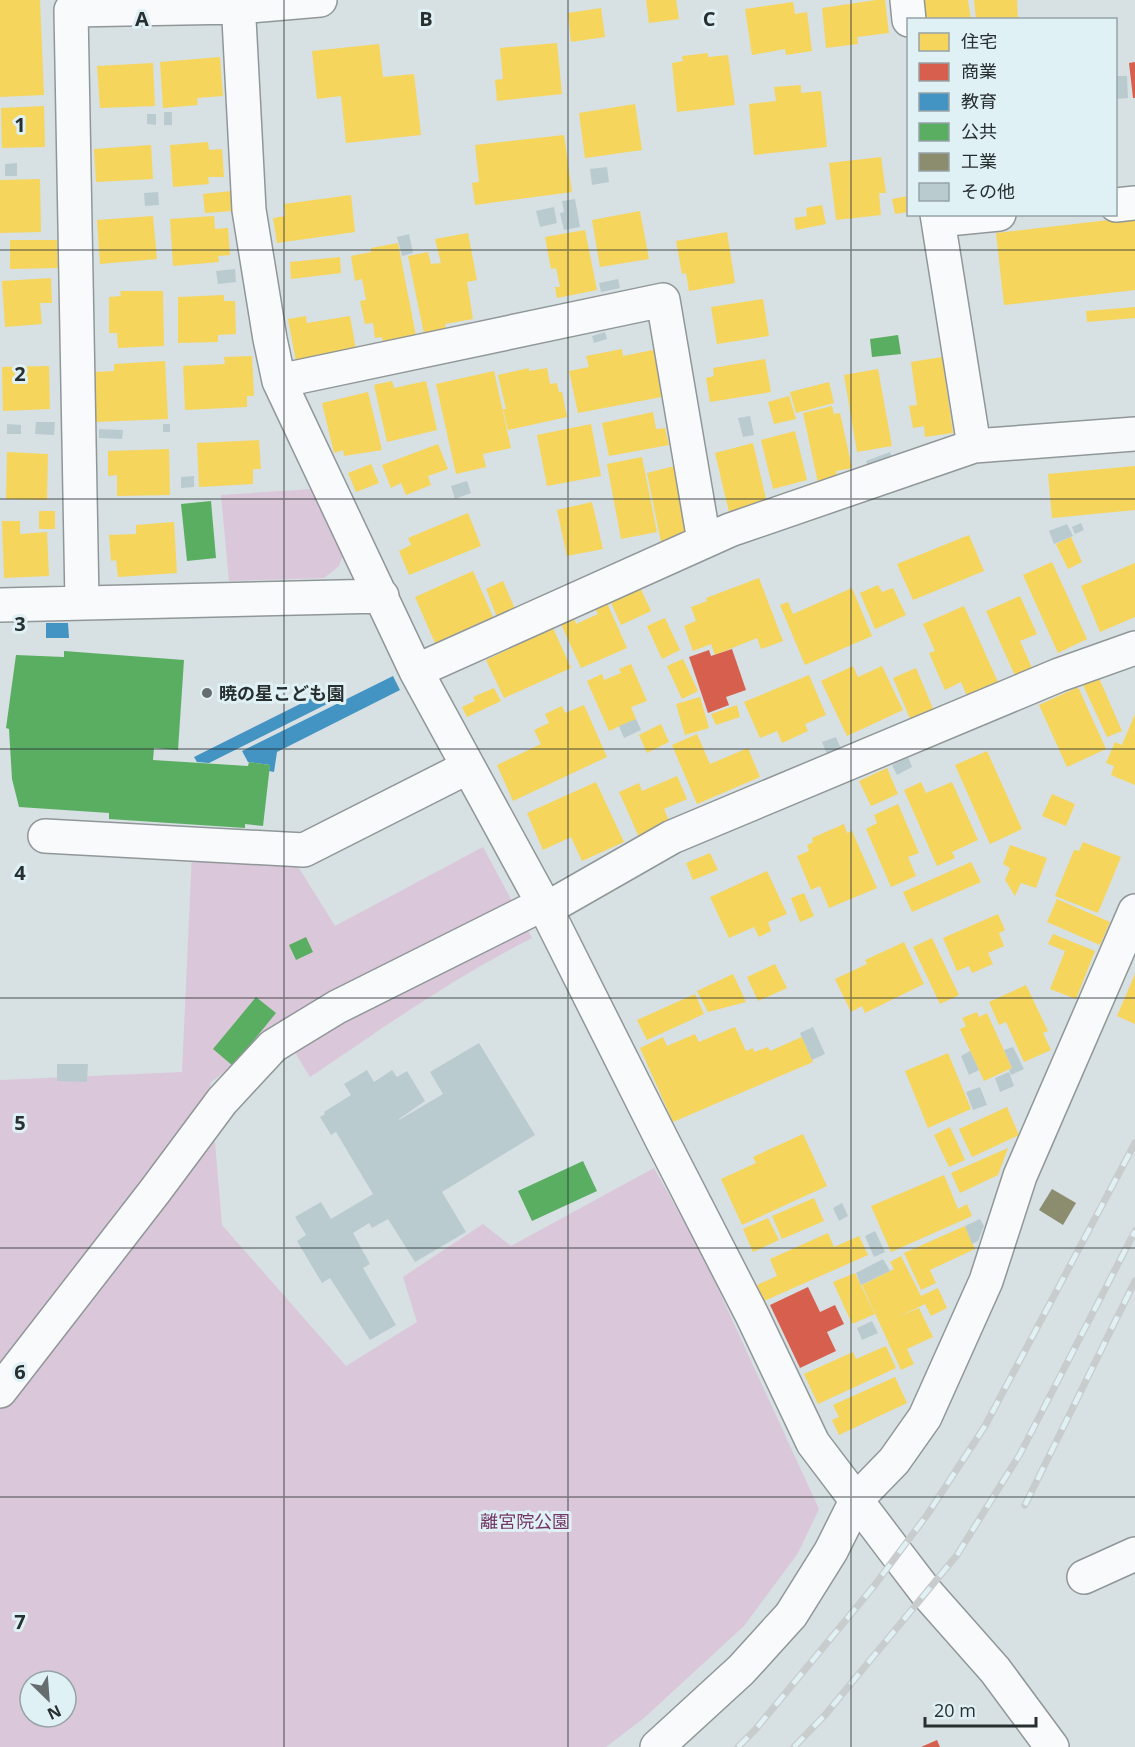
<svg xmlns="http://www.w3.org/2000/svg" width="1135" height="1747" font-family="'Open Sans','Noto Sans JP',sans-serif">
  <style>
    .green { fill: #dbc7da; fill-rule: evenodd }
    .homes { fill: #f6d55c }
    .shops { fill: #d6604d }
    .schools { fill: #4393c3 }
    .public { fill: #5aae61 }
    .industry { fill: #8c8c6e }
    .building { fill: #bacbd0 }
    .lines { fill: none; stroke-linecap: round; stroke-linejoin: round }
    .minor-casing { stroke: #909799; stroke-width: 36 }
    .minor { stroke: #f9fafb; stroke-width: 33 }
    .rail-casing { stroke: #c9cccd; stroke-width: 7 }
    .rail { stroke: #dff1f5; stroke-width: 4.5; stroke-dasharray: 14; stroke-linecap: butt }
    .grid { fill: none; stroke: #282f31; stroke-width: 1.5; stroke-opacity: 0.55 }
    .poi-dot { fill: #656d6f; stroke: #dff1f5; stroke-width: 2 }
    .labels { text-anchor: middle; dominant-baseline: central; stroke-width: 6; stroke-linejoin: round; paint-order: stroke }
    .poi-label { font-size: 18px; font-weight: bold; fill: #282f31; stroke: #dff1f5; text-anchor: start }
    .park-label { font-size: 18px; fill: #743667; stroke: #dff1f5 }
    .grid-label { font-size: 20px; text-anchor: middle; font-weight: bold; fill: #282f31; stroke: #dff1f5; stroke-width: 6; stroke-linejoin: round; paint-order: stroke }
  </style>
  <rect width="100%" height="100%" fill="#d7e0e3"/>
  <path class="green" d="M314,489L344,552L339,566L324,578L229,581L221,495Z
    M483,847L532,938C454,977 383,1028 310,1077L281,1029L210,1083L222,1225L346,1366L417,1322L403,1277L483,1224L511,1246L654,1168L702,1254L819,1509L798,1553L744,1626L644,1718L606,1747H0V1080L182,1072L192,853L294,860L335,926ZM30,1681H66V1717H30Z"/>
  <path class="homes" d="M0,0H40L44,95L0,97Z
    M646,0H676L679,19L649,23Z
    M876,0H885L889,33L857,37L858,44L826,48L822,8Z
    M924,0H968L971,20H926Z
    M974,0H1017L1018,20H976Z
    M793,2L795,14L807,12L812,51L786,55L785,49L752,55L745,9Z
    M601,8L605,37L571,42L568,13Z
    M557,43L562,94L497,101L495,80L503,79L500,48Z
    M379,44L383,77L414,74L421,135L346,143L341,96L317,99L312,51Z
    M708,53V57L728,55L735,105L677,112L672,63L683,61L682,56Z
    M220,57L223,96L197,98L198,105L163,108L160,62Z
    M153,63L155,106L100,108L97,66Z
    M801,85V93L821,91L827,147L754,155L749,104L776,101L774,87Z
    M635,104L642,150L585,158L579,113Z
    M44,106L45,147L2,148L1,108Z
    M564,135L572,192L475,205L472,183L479,182L475,145Z
    M208,142L209,150L222,149L224,177H208L209,184L173,187L170,145Z
    M151,145L153,179L96,182L94,149Z
    M881,157L886,193H879L881,215L836,220L829,163Z
    M40,179L41,232L0,233V180Z
    M231,191L233,211L205,213L203,194Z
    M351,195L355,232L277,243L273,218L285,216L284,204Z
    M908,196V212L895,214L892,199Z
    M822,205L826,224L796,230L794,218L807,216L806,208Z
    M640,211L649,259L600,267L592,220Z
    M153,216L157,259L100,264L97,220Z
    M214,216L215,229L228,228L230,255L218,256L219,262L173,266L170,219Z
    M1135,217V290L1004,305L996,233Z
    M585,230L597,290L557,298L555,287H560L556,268L551,269L545,237Z
    M727,232L735,283L689,291L686,273L682,274L676,241Z
    M468,233L477,280L467,282L473,319L445,324L446,330L424,334L408,256L428,252L431,264L441,263L435,239Z
    M10,240H57L58,268L10,269Z
    M398,243L416,336L383,343L382,337L375,338L373,323L365,324L360,301L366,300L362,279L355,281L351,256L371,252V248Z
    M340,257L341,273L291,279L290,262Z
    M51,278L52,303H40L42,324L5,327L2,281Z
    M120,291H163L164,346L118,348L117,333H109V297L121,296Z
    M224,295V301H235L236,334L218,335V342L178,343V297Z
    M763,299L769,336L717,344L711,307Z
    M1135,307V318L1087,322L1086,311Z
    M306,316L307,323L350,316L356,350L296,361L288,319Z
    M622,349L623,356L658,349L667,396L578,413L569,371L589,367L586,356Z
    M252,356L254,396H247V407L185,410L183,366L225,364L224,357Z
    M942,357L953,433L925,437L924,426L913,428L909,406L917,405L911,362Z
    M765,359L771,392L710,402L706,378L714,376L713,368Z
    M165,361L168,419L95,422L93,372L114,371V364Z
    M49,366L50,409L3,411L2,367Z
    M529,368V371L547,368L550,384L557,383L559,392H562L567,417L508,430L503,409H506L498,375Z
    M878,369L892,446L857,452L844,375Z
    M494,371L511,448L483,454L486,467L456,474L436,384Z
    M392,381L394,388L426,381L437,430L387,442L374,385Z
    M829,382L834,403L796,413L790,392Z
    M368,392L382,450L344,456L343,450L334,453L322,403Z
    M789,396L796,419L774,424L768,402Z
    M832,406L834,414L840,413L852,468L836,471L837,478L818,483L803,413Z
    M653,412L656,429L665,428L669,445L609,456L602,423Z
    M591,424L601,476L547,486L537,435Z
    M795,431L807,480L773,489L761,440Z
    M259,440L261,469H253V484L199,487L197,443Z
    M753,443L767,503L729,512L715,453Z
    M438,444L448,469L428,476L431,485L406,495L401,483L391,488L382,465Z
    M169,449L170,495L117,496V475L108,476V451Z
    M7,452L48,454L47,500L6,499Z
    M642,457L657,532L621,539L607,464Z
    M686,463L693,527L684,529L686,536L661,542L647,473Z
    M371,464L379,483L356,492L348,473Z
    M1135,466V510L1052,518L1048,474Z
    M592,502L603,549L567,556L557,510Z
    M39,511H55V529H39Z
    M468,513L481,546L409,575L399,551L411,545L408,538Z
    M2,521H20V534L47,532L49,576L4,578Z
    M174,522L177,573L118,577L116,560L111,561L109,535L136,534V525Z
    M969,535L984,571L913,600L897,564Z
    M1071,537L1082,562L1068,569L1056,544Z
    M1052,562L1087,639L1058,653L1023,575Z
    M1135,563V617L1100,632L1081,586Z
    M473,571L493,617L435,643L415,597Z
    M759,578L783,641L761,649L757,638L715,655L711,644L693,651L684,626L696,621L691,607L707,601L706,598Z
    M503,581L515,609L497,617L486,589Z
    M639,585L651,611L621,625L609,598Z
    M878,585L882,592L893,588L906,615L875,629L860,593Z
    M852,588L872,636L805,665L780,605L788,602L793,614Z
    M1020,596L1037,634L1020,641L1033,670L1016,678L986,611Z
    M607,603L627,648L581,668L561,624L574,618L576,624L598,614L595,608Z
    M964,606L998,682L967,696L961,682L945,690L929,653L935,651L923,624Z
    M665,618L680,650L662,659L647,626Z
    M553,628L571,668L504,698L486,660Z
    M683,659L698,691L682,699L667,666Z
    M631,664L647,701L631,707L636,719L609,731L587,681L602,674L604,680L621,673L619,669Z
    M853,666L858,677L882,666L903,710L847,736L821,681Z
    M916,668L934,711L911,721L893,678Z
    M809,675L826,715L805,724L808,731L782,743L777,731L760,738L744,702Z
    M1099,678L1122,731L1107,737L1083,685Z
    M1078,687L1106,749L1067,767L1039,705Z
    M494,688L501,701L467,717L462,707L475,701L473,697Z
    M700,697L709,728L685,735L676,704Z
    M584,705L607,757L513,801L497,765L541,744L534,730L549,723L545,714L562,706L565,713Z
    M737,705L740,717L716,725L711,714Z
    M1135,714V785L1111,775L1114,766L1106,763L1115,742L1122,745Z
    M661,724L669,742L647,753L639,735Z
    M697,734L710,764L748,748L760,777L697,804L672,745Z
    M987,751L1022,829L990,844L955,765Z
    M887,768L898,794L871,806L859,781Z
    M677,776L687,799L664,809L670,823L639,837L619,792L639,783L642,791Z
    M596,782L624,842L582,861L571,837L543,850L527,813Z
    M921,782L926,793L952,782L978,840L952,852L955,858L937,866L904,790Z
    M1052,794L1075,804L1066,826L1042,816Z
    M898,804L919,853L908,857L916,876L891,887L866,829L877,823L874,815Z
    M844,824L847,833L852,831L877,888L829,908L820,886L811,890L797,856L809,851L807,845L813,842L812,838Z
    M1083,842L1121,857L1098,913L1055,896L1074,850L1079,851Z
    M1010,845L1047,858L1036,888L1021,883L1015,896L1005,880L1010,868L1003,864Z
    M710,853L718,870L693,880L686,863Z
    M971,862L981,882L912,912L903,892Z
    M767,871L787,914L768,922L771,931L759,937L754,927L729,938L710,897Z
    M804,893L814,916L800,922L791,898Z
    M1057,899L1110,922L1100,945L1047,922Z
    M998,914L1005,930L999,933L1004,946L988,953L993,964L972,973L969,966L957,971L943,938Z
    M1053,934L1095,951L1076,999L1050,989L1065,951L1048,944Z
    M932,938L959,995L940,1004L913,947Z
    M904,942L924,984L865,1013L862,1006L851,1012L835,979L867,964L865,960Z
    M775,964L787,988L758,1001L747,977Z
    M733,974L746,1002L708,1012L697,991Z
    M1135,974V1024L1117,1016Z
    M1026,985L1048,1031L1043,1033L1051,1050L1024,1062L1006,1022L999,1025L989,1002Z
    M695,994L704,1014L647,1040L637,1020Z
    M977,1012L979,1017L987,1013L1012,1068L984,1081L960,1029L966,1026L962,1018Z
    M735,1027L746,1051L753,1048L754,1052L768,1047L770,1051L802,1037L813,1062L673,1122L640,1048L663,1037L667,1046L695,1034L699,1042Z
    M948,1053L971,1109L928,1128L905,1071Z
    M1007,1107L1019,1135L972,1157L959,1129Z
    M950,1127L965,1160L949,1167L934,1135Z
    M803,1134L827,1186L742,1225L721,1179L756,1163L753,1157Z
    M1008,1148L998,1175L960,1193L951,1173Z
    M944,1175L958,1209L967,1204L972,1216L891,1252L871,1206Z
    M814,1198L824,1221L782,1239L772,1216Z
    M768,1218L779,1240L753,1252L743,1229Z
    M965,1226L975,1249L930,1270L936,1283L921,1290L904,1253Z
    M828,1233L834,1247L859,1236L868,1255L764,1301L757,1285L777,1276L770,1259Z
    M901,1256L921,1296L938,1288L947,1308L931,1316L925,1304L896,1318L919,1308L933,1337L907,1349L914,1364L901,1370L862,1285L894,1269L890,1262Z
    M855,1273L875,1314L852,1324L833,1282Z
    M886,1346L896,1368L818,1404L804,1374L853,1352L856,1359Z
    M895,1377L907,1403L839,1435L832,1420L839,1417L833,1405Z"/>
  <path class="shops" d="M1135,62V98H1133L1129,63Z
    M732,649L746,690L726,697L729,705L708,713L689,657L709,650L711,656Z
    M808,1287L820,1312L835,1305L844,1324L827,1332L836,1351L800,1368L770,1305Z
    M937,1740L940,1747H921Z"/>
  <path class="schools" d="M46,623H68L69,638H46Z
    M393,676L400,690L277,752L274,772L269,771L270,765L248,762L242,751Z
    M338,685L343,696L209,763L197,762L194,757Z"/>
  <path class="public" d="M898,335L901,354L872,357L870,339Z
    M211,501L216,558L187,561L181,504Z
    M64,651L184,660L178,750L154,748L153,760L248,766L249,762L270,765L263,826L245,824V828L109,819V813L19,807L12,779L9,729L6,728L16,655L64,657Z
    M306,937L313,952L296,960L289,945Z
    M256,997L276,1013L233,1066L213,1049Z
    M583,1161L597,1191L532,1221L518,1191Z"/>
  <path class="industry" d="M1052,1189L1076,1203L1063,1225L1039,1210Z"/>
  <path class="building" d="M1116,76H1127L1128,98L1117,99Z
    M164,112H172V125H164Z
    M147,114H156V125L147,124Z
    M17,163V176H5V164Z
    M607,167L609,182L592,185L590,169Z
    M158,192L159,205L145,206L144,193Z
    M575,199L580,227L564,230L560,213L564,212L562,201Z
    M554,207L557,223L540,227L536,211Z
    M409,234L413,253L402,256L397,237Z
    M235,269L236,282L218,284L216,271Z
    M618,279L620,288L601,292L599,283Z
    M605,332L607,339L594,343L592,336Z
    M750,416L754,435L743,437L738,418Z
    M36,422H55L54,435L35,434Z
    M7,424L21,425V434H7Z
    M163,424H170V432H163Z
    M99,429L123,430L122,439L99,438Z
    M890,452L893,460L869,469L866,461Z
    M194,476V487L181,488V477Z
    M467,481L471,493L455,499L451,486Z
    M1081,523L1084,530L1075,534L1072,527Z
    M1067,524L1073,536L1054,544L1049,531Z
    M636,719L641,730L624,738L619,726Z
    M836,737L843,754L829,759L822,742Z
    M908,757L912,767L897,775L892,765Z
    M813,1027L825,1054L812,1060L800,1033Z
    M479,1043L535,1135L442,1192L466,1232L415,1262L388,1219L372,1228L369,1223L353,1233L370,1264L363,1268L396,1325L370,1340L330,1278L322,1283L297,1241L306,1235L295,1217L321,1202L331,1219L373,1194L336,1132L331,1135L320,1117L325,1114L324,1112L351,1095L344,1084L367,1070L374,1082L392,1070L397,1077L407,1071L425,1101L399,1119V1120L443,1094L430,1072Z
    M1013,1047L1024,1069L1011,1075L1009,1070L1012,1068L1004,1050Z
    M970,1051L979,1070L969,1075L961,1056Z
    M57,1064H88L87,1082L57,1081Z
    M1009,1072L1014,1086L1000,1092L995,1078Z
    M980,1087L987,1105L973,1110L966,1092Z
    M842,1203L848,1216L839,1221L833,1208Z
    M980,1219L984,1226L978,1241L972,1244L965,1226Z
    M875,1231L885,1252L874,1257L865,1236Z
    M883,1259L890,1271L861,1285L856,1273Z
    M872,1321L878,1333L862,1340L857,1328Z"/>
  <g class="lines">
    <defs>
      <path id="minor" d="M238,0L249,210L270,339L279,381L416,671L546,909L662,1140L752,1315L813,1443L897,1554L926,1592L995,1670L1052,1747
        M907,0L909,20
        M1116,205L1135,203
        M937,214L974,446
        M938,220L999,214
        M279,381L663,300L704,541
        M82,602L71,10L238,7L320,0
        M0,605L382,596
        M416,671L730,530L974,446L1135,434
        M45,836L304,850L468,767
        M546,909L672,837L1059,675L1135,648
        M0,1391L155,1191L222,1101L273,1046L337,1007L543,904
        M1084,1577L1135,1554
        M657,1747L741,1670L791,1615L831,1551L857,1499L894,1461L925,1417L986,1281L1020,1176L1135,911"/>
    </defs>
    <use href="#minor" class="minor-casing"/>
    <use href="#minor" class="minor"/>
    <defs>
      <path id="rail" d="M1025,1505L1135,1281
        M738,1747L755,1730L874,1586L927,1515L985,1426L1135,1143
        M794,1747L825,1715L957,1555L1020,1454L1135,1231"/>
    </defs>
    <use href="#rail" class="rail-casing"/>
    <use href="#rail" class="rail"/>
  </g>
  <path class="grid" d="M284,0V1747M568,0V1747M851,0V1747M0,250H1135M0,499H1135M0,749H1135M0,998H1135M0,1248H1135M0,1497H1135"/>
  <circle class="poi-dot" cx="207" cy="693" r="6"/>
  <g class="labels">
    <g class="poi-label">
      <text x="219" y="693">暁の星こども園</text>
    </g>
    <g class="park-label">
      <text x="525" y="1521">離宮院公園</text>
    </g>
  </g>
  <g class="grid-label">
    <text x="142" y="26">A</text>
    <text x="426" y="26">B</text>
    <text x="709" y="26">C</text>
    <text x="20" y="132">1</text>
    <text x="20" y="381">2</text>
    <text x="20" y="631">3</text>
    <text x="20" y="880">4</text>
    <text x="20" y="1130">5</text>
    <text x="20" y="1379">6</text>
    <text x="20" y="1629">7</text>
  </g>
  <rect x="907" y="18" width="210" height="198" fill="#dff1f5" stroke="#96a3a7" stroke-width="1.5"/>
  <rect x="919" y="33" width="30" height="18" fill="#f6d55c" stroke="#96a3a7" stroke-width="1.5"/>
  <text x="961" y="48" font-size="18" fill="#282f31">住宅</text>
  <rect x="919" y="63" width="30" height="18" fill="#d6604d" stroke="#96a3a7" stroke-width="1.5"/>
  <text x="961" y="78" font-size="18" fill="#282f31">商業</text>
  <rect x="919" y="93" width="30" height="18" fill="#4393c3" stroke="#96a3a7" stroke-width="1.5"/>
  <text x="961" y="108" font-size="18" fill="#282f31">教育</text>
  <rect x="919" y="123" width="30" height="18" fill="#5aae61" stroke="#96a3a7" stroke-width="1.5"/>
  <text x="961" y="138" font-size="18" fill="#282f31">公共</text>
  <rect x="919" y="153" width="30" height="18" fill="#8c8c6e" stroke="#96a3a7" stroke-width="1.5"/>
  <text x="961" y="168" font-size="18" fill="#282f31">工業</text>
  <rect x="919" y="183" width="30" height="18" fill="#bacbd0" stroke="#96a3a7" stroke-width="1.5"/>
  <text x="961" y="198" font-size="18" fill="#282f31">その他</text>
  <g transform="translate(48 1699) rotate(155)"><circle r="28" fill="#dff1f5" stroke="#96a3a7" stroke-width="1.5"/>
  <path d="M0-4.5L10 22L0 15L-10 22Z" fill="#656d6f"/>
  <text y="-9" font-size="16" font-weight="bold" text-anchor="middle" fill="#282f31">N</text>
  </g>
  <path d="M925 1717v9h111v-9" fill="none" stroke="#282f31" stroke-width="3"/>
  <text x="934" y="1717" font-size="18" fill="#282f31" stroke="#dff1f5" stroke-width="4.5" paint-order="stroke">20 m</text>
</svg>
